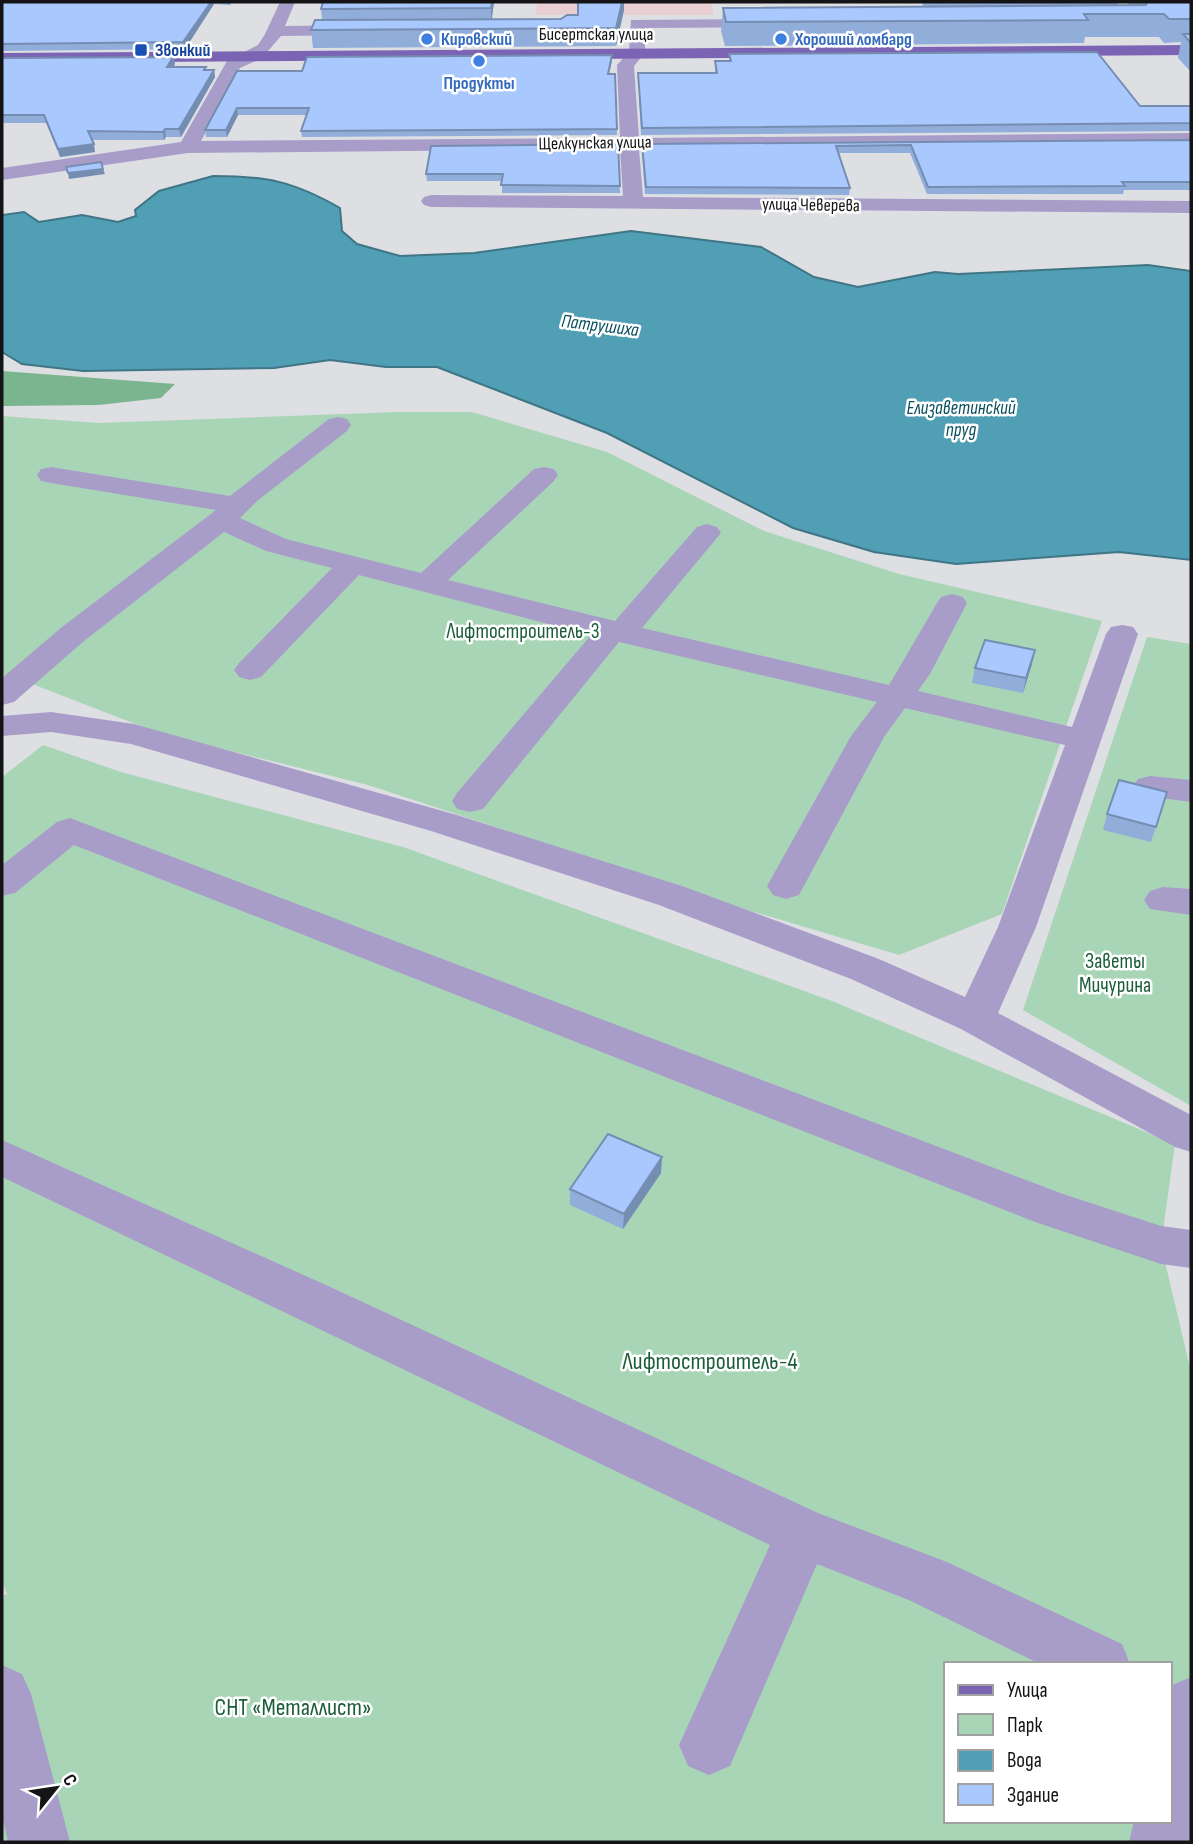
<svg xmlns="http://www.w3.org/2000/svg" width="1193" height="1844" font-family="'Sofia Sans Condensed',sans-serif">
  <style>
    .education { fill: #e8ced3 }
    .green { fill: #a9d5b7; fill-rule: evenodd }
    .forest { fill: #7ab58f }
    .water { fill: #519fb4; stroke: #3f7585; stroke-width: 2 }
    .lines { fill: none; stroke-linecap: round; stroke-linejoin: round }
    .minor { fill: #a89dc9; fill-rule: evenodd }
    .major { fill: #7b64b3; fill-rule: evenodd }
    .wall { fill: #91adda }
    .shaded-wall { fill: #768db2 }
    .building { fill: #a9c9fe; stroke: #768db2; stroke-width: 2 }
    .shop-dot { fill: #3f7fe0; stroke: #fff; stroke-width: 2.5 }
    .transit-dot { fill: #1a4fb4; stroke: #fff; stroke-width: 2.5 }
    .labels { text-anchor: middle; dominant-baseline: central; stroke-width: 5; stroke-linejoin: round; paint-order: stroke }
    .far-street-label { font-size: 18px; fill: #141416; stroke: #fff }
    .far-shop-label { font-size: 18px; font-weight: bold; fill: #366cbe; stroke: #fff; text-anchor: start }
    .far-transit-label { font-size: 18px; font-weight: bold; fill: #164399; stroke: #fff; text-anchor: start }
    .far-water-label { font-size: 19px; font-style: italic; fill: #094f5e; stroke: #fff }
    .park-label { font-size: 21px; fill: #1a5d38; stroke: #fff }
    .near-park-label { font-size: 24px; fill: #1a5d38; stroke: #fff }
  </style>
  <rect width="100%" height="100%" fill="#dddfe3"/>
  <path class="education" d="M537,2H711L714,15H536Z"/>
  <path class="green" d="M398,412H472L607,452L764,531L899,574L1102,621L1002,914L899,955L744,909L368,785L159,733L19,679L2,675V416L99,423Z
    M1147,637L1191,644V1106L1023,1010Z
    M43,745L121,772L403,847L832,1001L1175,1144L1161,1245L1191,1372V1842H2V1596L7,1594L2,1583V777ZM946,1664H1170V1821H946Z"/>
  <path class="forest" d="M2,371L175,384L161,398L99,405L3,406Z"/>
  <path class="water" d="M213,176C266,176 293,181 340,208L342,231L357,244L400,256L474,253L631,231L761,247L814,277L858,287L935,272L958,274L1148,265L1191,271V560L1119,552L956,564L874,552L793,528L607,433L437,367H386L330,360L274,368L83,371L22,364L2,352V215L24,212L39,222L82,215L118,222L136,216L135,210L159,191Z"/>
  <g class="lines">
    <path class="minor" d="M280,2H295L285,26L363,25L371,30L363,35L281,36L262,58L240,68L201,141L620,138L617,65L629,52L631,20L775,19L783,24L781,27L645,28V53L634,66L639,138L1191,133V145L639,149L643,197L1191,201V213L431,207L424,205L421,201L424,197L431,195L623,196L620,149L188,153L2,180V168L181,142L227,61L258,45L265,34Z
      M338,417L347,419L351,425L347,431L257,501L240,518L286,539L421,573L534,469L544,467L554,469L558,475L554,481L448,580L615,621L697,527L707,524L717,527L721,533L642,628L889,685L937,603L941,597L952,594L963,597L967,603L930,674L918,691L1072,727L1106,634L1111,627L1122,625L1133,627L1138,634L1036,927L998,1013L1191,1115V1152L1175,1147L961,1029L851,979L659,905L431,831L131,744L51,732L2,736V716L51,712L134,724L457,815L685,887L879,959L965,997L998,927L1065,745L905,708L884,737L799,895L786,899L773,895L767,886L851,736L877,702L619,642L483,809L470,812L457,809L452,801L457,793L591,635L359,575L261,677L250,680L239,677L234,670L239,663L332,568L266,551L224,532L84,641L14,702L2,705V678L62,627L216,510L51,483L41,481L37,475L41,469L51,467L230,496L329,419Z
      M1150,776L1191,780V802L1138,795L1132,787L1138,779Z
      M70,818L1063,1194L1161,1226L1191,1230V1268L1161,1264L1035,1222L74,845L15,893L2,896V865L57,822Z
      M1163,887L1191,889V915L1150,909L1144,900L1150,891Z
      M2,1140L326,1285L818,1513L947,1562L1122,1644L1130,1664H1040L911,1601L817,1564L730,1766L709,1775L688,1766L679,1745L770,1545L2,1177Z
      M2,1665L22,1674L31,1694L70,1842H8L2,1815Z
      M1191,1677V1842H1129L1134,1821H1170V1686Z"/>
    <path class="major" d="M1191,45V55L2,63V53Z"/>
  </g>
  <path class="wall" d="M2,2H232L230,5L214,4L185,49L2,51Z
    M322,2H494L492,19H561L578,15V2H624V10L616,46L313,48L311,30L322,20L321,9Z
    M921,2H1118V5H1130L1126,2H1190L1191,3V71H1190L1178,58L1181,42L1164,43L1159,37H1085L1084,43L725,46L721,31L723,8L924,7Z
    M729,54L1140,106H1191V131L641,135L638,73H715V61H729Z
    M612,55V62L609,74H615L617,135L302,137L301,131L307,115H238L227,137H206L205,130L237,71H302Z
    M173,57L175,64L173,67L214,70L215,77L181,137H166L164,140H92L95,152L60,157L46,123H2V58Z
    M1191,140V190H1124L1123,194H927L910,153H839L850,188L849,195L645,194L642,152V144Z
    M618,144L620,193H502V181H427L426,174Z
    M1032,664L1023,693L972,683L975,668Z
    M1167,792L1151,842L1103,830L1107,814Z
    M662,1157L661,1173L623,1229L570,1205V1189Z"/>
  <path class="shaded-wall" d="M211,2H214V4L185,49L183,42Z
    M492,2H494L491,22V8Z
    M622,2H624V10L616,46V28Z
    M173,57L175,64L168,75L167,67Z
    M214,70L215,77L181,137L179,129Z
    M237,108L238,115L227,137L226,130Z
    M165,129L166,137L164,140L163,132Z
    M94,144L95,152L60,157L58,149Z
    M103,169L105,174L69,179L68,173Z
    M1035,650L1032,664L1023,693L1026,678Z
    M662,1157L661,1173L623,1229L624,1214Z"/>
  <path class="building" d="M2,2H211L183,42L2,44Z
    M323,2H492L491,8L321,9Z
    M578,2H622L616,28L311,30L315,20L561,19L567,15H578Z
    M1147,2H1190L1191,3V19H1169L1164,14H1084L1088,20L726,22L723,8L1146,5Z
    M1183,34H1191V43Z
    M1097,52L1140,106H1191V123L642,128L638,73H717L715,61H731L729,54Z
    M612,55L608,74H615L617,129L301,131L309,108H237L226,130H205L237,71H302L307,57Z
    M173,57L167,67H206L204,70H214L179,129H165L163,132L88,131L94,144L58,149L44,115H2V58Z
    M1191,140V182H1122L1125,186L928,187L911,145L836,146L850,188L646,187L642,144Z
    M618,144L620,186L501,185L503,174H426L431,146Z
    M101,162L103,169L68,173L66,167Z
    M985,640L1035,650L1026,678L975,668Z
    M1119,780L1167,792L1156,827L1107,814Z
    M608,1134L662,1157L624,1214L570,1189Z"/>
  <g class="shop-dot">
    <circle cx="427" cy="39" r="7"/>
    <circle cx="781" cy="39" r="7"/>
    <circle cx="479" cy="61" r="7"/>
  </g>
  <rect class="transit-dot" x="134" y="43" width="14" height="14" rx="3.5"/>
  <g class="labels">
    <g class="far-street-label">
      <text x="596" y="34">Бисертская улица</text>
      <text transform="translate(595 143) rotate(-1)">Щелкунская улица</text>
      <text transform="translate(811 205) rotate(1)">улица Чеверева</text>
    </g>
    <g class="far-shop-label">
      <text x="441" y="39">Кировский</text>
      <text x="795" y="39">Хороший ломбард</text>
      <text x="479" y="83" text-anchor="middle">Продукты</text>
    </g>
    <g class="far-transit-label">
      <text x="155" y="50">Звонкий</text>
    </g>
    <g class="far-water-label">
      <text transform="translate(600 326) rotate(7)">Патрушиха</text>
      <text x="961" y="408">Елизаветинский<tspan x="961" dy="22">пруд</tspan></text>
    </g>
    <g class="park-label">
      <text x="523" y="631">Лифтостроитель-3</text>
      <text x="1115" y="961">Заветы<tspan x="1115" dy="24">Мичурина</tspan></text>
    </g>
    <g class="near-park-label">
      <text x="710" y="1361">Лифтостроитель-4</text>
      <text x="293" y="1707">СНТ «Металлист»</text>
    </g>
  </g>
  <rect width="1193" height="1844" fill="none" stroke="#141416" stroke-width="7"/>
  <rect x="944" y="1662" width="228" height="161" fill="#ffffff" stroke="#a1a1a2" stroke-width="2"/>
  <rect x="958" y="1685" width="35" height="10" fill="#7b64b3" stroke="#a1a1a2" stroke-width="2"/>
  <text x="1007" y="1697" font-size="21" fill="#141416">Улица</text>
  <rect x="958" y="1714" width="35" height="21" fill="#a9d5b7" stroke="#a1a1a2" stroke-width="2"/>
  <text x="1007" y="1732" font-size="21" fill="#141416">Парк</text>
  <rect x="958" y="1750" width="35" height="21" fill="#519fb4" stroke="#a1a1a2" stroke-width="2"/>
  <text x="1007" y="1767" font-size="21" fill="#141416">Вода</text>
  <rect x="958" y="1784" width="35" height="21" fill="#a9c9fe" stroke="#a1a1a2" stroke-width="2"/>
  <text x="1007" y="1802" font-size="21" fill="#141416">Здание</text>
  <g transform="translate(56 1788) rotate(60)" stroke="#ffffff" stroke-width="5" paint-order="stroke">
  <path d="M0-5L12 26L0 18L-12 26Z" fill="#141416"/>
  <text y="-10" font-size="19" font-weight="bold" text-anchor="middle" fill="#141416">С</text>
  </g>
</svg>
